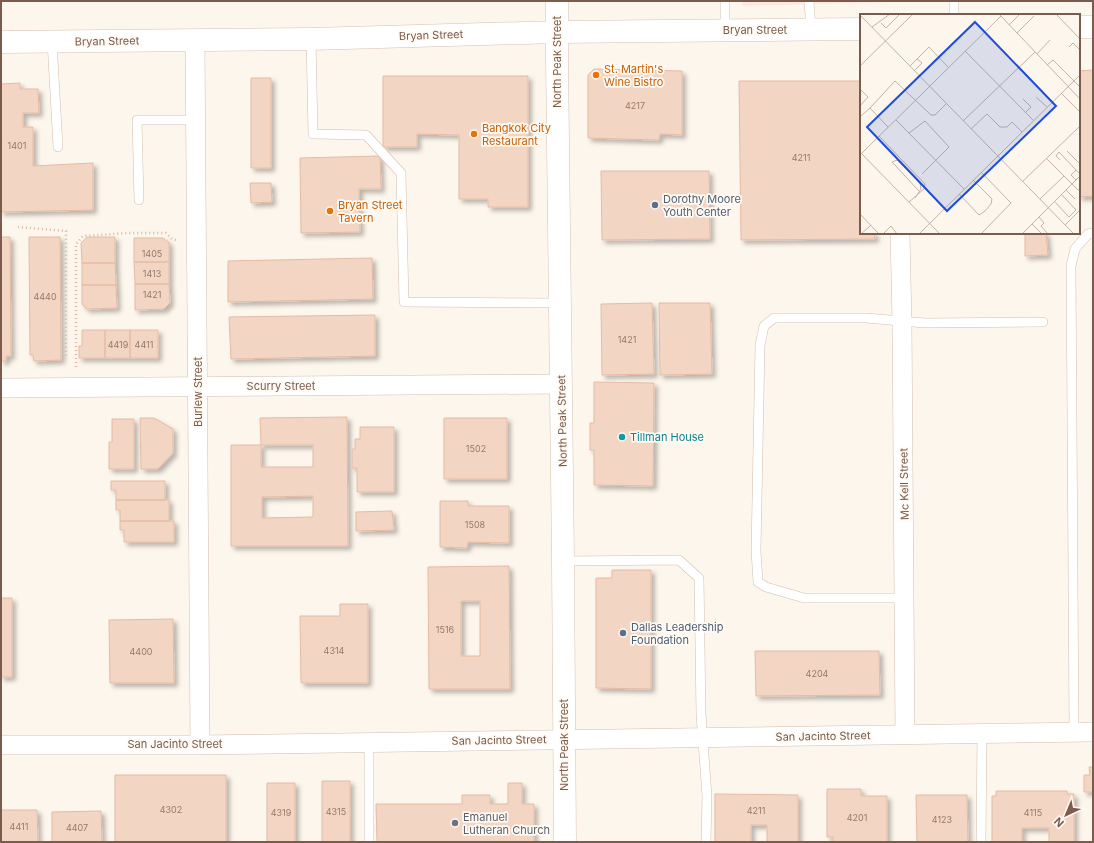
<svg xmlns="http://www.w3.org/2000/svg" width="1094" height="843" font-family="Inter,sans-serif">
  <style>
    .commercial { fill: #fde8e0 }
    .building { fill: #f3d5c3; stroke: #e6bba3; fill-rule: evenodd; filter: url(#shadow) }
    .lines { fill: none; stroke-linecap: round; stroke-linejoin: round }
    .lane-casing { stroke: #d1beb0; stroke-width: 10 }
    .street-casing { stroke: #d1beb0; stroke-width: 20 }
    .secondary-casing { stroke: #d6c0b0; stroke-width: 23 }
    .path { stroke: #d9b8a5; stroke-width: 2.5; stroke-dasharray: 1 3; stroke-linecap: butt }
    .lane { stroke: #fff; stroke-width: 9 }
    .street { stroke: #fff; stroke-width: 19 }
    .secondary { stroke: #fff; stroke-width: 22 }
    .food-dot { fill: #e8710a; stroke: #fffaf3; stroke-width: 1.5 }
    .service-dot { fill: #5c6f8a; stroke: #fffaf3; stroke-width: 1.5 }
    .culture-dot { fill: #0f9aa8; stroke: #fffaf3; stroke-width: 1.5 }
    .worship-dot { fill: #6b7280; stroke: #fffaf3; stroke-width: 1.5 }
    .labels { text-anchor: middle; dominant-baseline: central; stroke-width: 3.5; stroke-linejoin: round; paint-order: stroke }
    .number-label { font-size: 9px; fill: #987a6a }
    .street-label { font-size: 11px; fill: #7a5c4d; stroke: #fffaf3 }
    .food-label { font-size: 11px; fill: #c56008; stroke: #fffaf3; text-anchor: start }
    .service-label { font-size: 11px; fill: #4e5e75; stroke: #fffaf3; text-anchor: start }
    .culture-label { font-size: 11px; fill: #0d838f; stroke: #fffaf3; text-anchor: start }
    .worship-label { font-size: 11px; fill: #5b616d; stroke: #fffaf3; text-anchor: start }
    .inset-road { fill: none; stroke: #c5b3a7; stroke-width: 1 }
    .view { fill: #1d4ed8; fill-opacity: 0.15; stroke: #1d4ed8; stroke-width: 2 }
    .inset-edge { fill: none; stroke: #7a5c4d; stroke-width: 2 }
  </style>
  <defs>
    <filter id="shadow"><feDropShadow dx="3.5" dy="3.5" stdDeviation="2" flood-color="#0004"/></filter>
  </defs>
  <rect width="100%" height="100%" fill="#fdf6ec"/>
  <path class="commercial" d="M743,1H927L742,6Z"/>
  <path class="building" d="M594,69L682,71V135L660,134L659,140L588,138V75Z
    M1093,70V196L1079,197V71Z
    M383,76H528V207H488V199H459V135L417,134V147H383Z
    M251,78H271V168H251Z
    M739,81H861V233H875V239L741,240Z
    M20,83V89H38L39,113H23V127H33V166L93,163V210L1,212V84Z
    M380,156L381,189H359L360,232L301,233L300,158Z
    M601,171H709L710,239L602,240Z
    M250,183H271L272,202L251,203Z
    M1025,233H1046L1048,255L1025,256Z
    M1,237H10L11,356H6V361H1Z
    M29,237H60L61,360L34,361L33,355H30Z
    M87,237H115V263H82L81,243Z
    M134,238H163L169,243V262H134Z
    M372,258L373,299L228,302V261Z
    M134,262H169V284H135Z
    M82,263H115L116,285H82Z
    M135,284H169L170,303L164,309L135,310Z
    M82,285H116L117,308L87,309L82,304Z
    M652,303L654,374L602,375L601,304Z
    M659,303H710L712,374L660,375Z
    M375,315V356L231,359L229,317Z
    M82,330H105V358H79V346H82Z
    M105,330H130V358H105Z
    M130,330H158V358H130Z
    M594,382L654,383L653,486L594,485V450H590V423H594Z
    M347,417L348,546H231V445H261L260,418ZM261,445H313V467H261ZM313,496V517L262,518V497Z
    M140,418H154L173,429V453L158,469H141Z
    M444,418H507V479H444Z
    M112,419H134V469H109V442H112Z
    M360,427H394V492H357V468H352V449H355V439H360Z
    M111,481H165V500H116V490H111Z
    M116,500H169V521H120V510H116Z
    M440,501H468V506H509V543L468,542L467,548L440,547Z
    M392,511L394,530L356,531V512Z
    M120,521H174V542H124V530H120Z
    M509,566L510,689H429L428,567ZM461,601H480V656H461Z
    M612,570H651V689L596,688V578H612Z
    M1,598H12V677H1Z
    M340,604H368V683H301L300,616H340Z
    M173,619L174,683H110L109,620Z
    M755,651H879L880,695L756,696Z
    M1089,767H1093V792H1084V775H1090Z
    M115,775H226V842H115Z
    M322,781H350V842H322Z
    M267,783H295V842H267Z
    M508,783H522V804H534V842H377L376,804H462V795H490V804H508Z
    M827,789H861V796H887V842H833V837H827Z
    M996,791H1067V794H1074V842H1049V828H1022V842H992V796H996Z
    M715,794L798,795V842H767V825H751V842H715Z
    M916,795H967L968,842H917Z
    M1,810H37L38,842H1Z
    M101,811L102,842H52V812Z"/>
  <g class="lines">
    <defs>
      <path id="lane" d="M725,1V30
        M809,1L811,30
        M954,15V1
        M311,39L313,134L366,135L401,173L404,302L560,303
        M52,41L58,147
        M139,200L137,120H196
        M563,561L679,560L699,578L701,714L707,796L706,842
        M905,598H804L766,587L758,582L756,551L760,345L764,326L774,318H866L925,323L1043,322
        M1074,732L1071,266L1075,249L1088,234L1093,233
        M369,842V742
        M981,842L982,733"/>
      <path id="street" d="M195,40L200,745
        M900,233L902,322L905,734
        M1,388L562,384
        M1,745H200L1093,732"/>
      <path id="secondary" d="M557,1V59L563,561L565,842
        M1079,27H1093
        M1,42L311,39L558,32L861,29"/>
    </defs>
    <use href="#lane" class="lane-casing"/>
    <use href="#street" class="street-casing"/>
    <use href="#secondary" class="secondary-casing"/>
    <path class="path" d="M18,227L66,231V359
      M76,367V244L83,236L127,233H166L172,239L176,240"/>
    <use href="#lane" class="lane"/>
    <use href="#street" class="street"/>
    <use href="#secondary" class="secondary"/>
  </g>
  <g class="food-dot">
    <circle cx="596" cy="75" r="4"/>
    <circle cx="474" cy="134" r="4"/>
    <circle cx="330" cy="211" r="4"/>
  </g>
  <g class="service-dot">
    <circle cx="655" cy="205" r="4"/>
    <circle cx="623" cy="633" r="4"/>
  </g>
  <circle class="culture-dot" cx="622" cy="437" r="4"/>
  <circle class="worship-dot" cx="455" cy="823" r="4"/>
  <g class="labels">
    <g class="number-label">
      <text x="635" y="105">4217</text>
      <text x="17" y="145">1401</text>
      <text x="801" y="157">4211</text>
      <text x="152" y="253">1405</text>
      <text x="152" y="273">1413</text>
      <text x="152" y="294">1421</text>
      <text x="45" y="296">4440</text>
      <text x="627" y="339">1421</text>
      <text x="118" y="344">4419</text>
      <text x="144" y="344">4411</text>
      <text x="476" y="448">1502</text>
      <text x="475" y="524">1508</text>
      <text x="445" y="629">1516</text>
      <text x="334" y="650">4314</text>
      <text x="141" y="651">4400</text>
      <text x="817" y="673">4204</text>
      <text x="171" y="809">4302</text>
      <text x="756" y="810">4211</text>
      <text x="336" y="811">4315</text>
      <text x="281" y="812">4319</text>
      <text x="1033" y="812">4115</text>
      <text x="857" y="817">4201</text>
      <text x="942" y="819">4123</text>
      <text x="19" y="826">4411</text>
      <text x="77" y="827">4407</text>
    </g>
    <g class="street-label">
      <text x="755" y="30">Bryan Street</text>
      <text transform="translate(431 35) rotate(-2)">Bryan Street</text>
      <text transform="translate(107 41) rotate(-1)">Bryan Street</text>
      <text transform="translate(557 62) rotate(-90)">North Peak Street</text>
      <text x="281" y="386">Scurry Street</text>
      <text transform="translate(198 392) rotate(-90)">Burlew Street</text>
      <text transform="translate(562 421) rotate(-91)">North Peak Street</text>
      <text transform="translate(904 484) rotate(-91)">Mc Kell Street</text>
      <text transform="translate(823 736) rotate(-1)">San Jacinto Street</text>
      <text transform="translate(499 740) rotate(-1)">San Jacinto Street</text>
      <text x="175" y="744">San Jacinto Street</text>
      <text transform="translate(564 745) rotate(-90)">North Peak Street</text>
    </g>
    <g class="food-label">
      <text x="604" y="69">St. Martin's<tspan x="604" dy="13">Wine Bistro</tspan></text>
      <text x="482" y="128">Bangkok City<tspan x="482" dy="13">Restaurant</tspan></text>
      <text x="338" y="205">Bryan Street<tspan x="338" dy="13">Tavern</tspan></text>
    </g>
    <g class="service-label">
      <text x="663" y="199">Dorothy Moore<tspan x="663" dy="13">Youth Center</tspan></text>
      <text x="631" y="627">Dallas Leadership<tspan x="631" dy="13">Foundation</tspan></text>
    </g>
    <g class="culture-label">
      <text x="630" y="437">Tillman House</text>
    </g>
    <g class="worship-label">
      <text x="463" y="817">Emanuel<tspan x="463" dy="13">Lutheran Church</tspan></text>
    </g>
  </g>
  <g transform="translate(860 14)">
    <rect width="220" height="220" fill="#fdf6ec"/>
    <path class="inset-road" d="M139,0L220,85M196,0L220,25M0,1L214,220M21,9L26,14L40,0M149,11L160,0M12,13L30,0M157,19L174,2M209,33L213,29L220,36M105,37L173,106M177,40L190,26M187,51L193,46L220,73M0,52L53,0M50,52L69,33L88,53M54,57L62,49L57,45M0,75L8,83L0,92M201,79L220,98M176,83L187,93M163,85L171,93L165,99M10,94L35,67L71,101H75L86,90M1,102L10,94L28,113M36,106L104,175M103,107L175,38M111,115L127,100L140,113H147L152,108L162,118M49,119L65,107L89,133L62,160M19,122L65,170L64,175L49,188M207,137L220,150M0,138L80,220M1,140L141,2M186,144L218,176L220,175M200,146L196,142L199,138L216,156M216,166L211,161L216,156L220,160M163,167L220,112M206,176L215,185M99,180L119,201L125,197L131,190L132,185L113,166M55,184L61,175L60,169L37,146L32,148L59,177M180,185L204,162M195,188L209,203L216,196L202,181M0,200L19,220M179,203L184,209L181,212L188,220M172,210L182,220M205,211L220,196M1,220L11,211M23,220L31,212L37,220M59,220L220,61M121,220L151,189L121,158M162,220L220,162"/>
    <path class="view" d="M115,8L196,92L87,197L7,113Z"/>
    <rect width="220" height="220" class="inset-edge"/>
  </g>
  <rect width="1094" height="843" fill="none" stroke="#7a5c4d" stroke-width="4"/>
  <g transform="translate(1066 815) rotate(224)" stroke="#fffaf3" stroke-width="3" paint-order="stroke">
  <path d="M0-3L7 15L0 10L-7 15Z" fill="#7a5c4d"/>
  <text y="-6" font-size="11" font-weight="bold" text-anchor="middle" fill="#7a5c4d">N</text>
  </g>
</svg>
